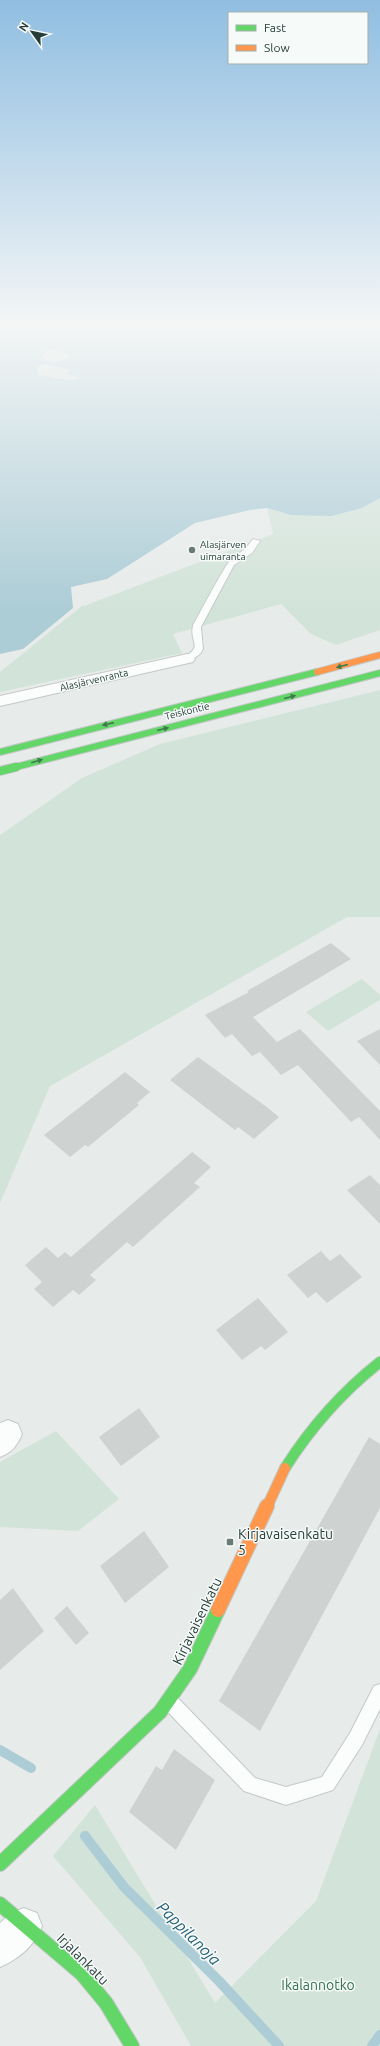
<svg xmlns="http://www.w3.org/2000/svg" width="380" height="2046" font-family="Ubuntu,sans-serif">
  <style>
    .green { fill: #d2e3d9 }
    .water { fill: #acccd6; fill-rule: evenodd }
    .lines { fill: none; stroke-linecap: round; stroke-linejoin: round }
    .stream { stroke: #acccd6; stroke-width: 10 }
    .building { fill: #ced3d1 }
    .lane-casing { stroke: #c4c8c7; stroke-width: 2 }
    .street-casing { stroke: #c4c8c7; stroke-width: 2 }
    .fast-far3-casing { stroke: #c1c7c5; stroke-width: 8 }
    .fast-far2-casing { stroke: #c1c7c5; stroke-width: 10 }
    .fast-far1-casing { stroke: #c1c7c5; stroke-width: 12 }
    .fast-casing { stroke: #c1c7c5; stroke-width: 16 }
    .slow-far2-casing { stroke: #c1c7c5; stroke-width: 8 }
    .slow-far1-casing { stroke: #c1c7c5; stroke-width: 12 }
    .slow-casing { stroke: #c1c7c5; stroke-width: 16 }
    .lane { fill: #fbfcfc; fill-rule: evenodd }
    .street { fill: #fbfcfc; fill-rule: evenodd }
    .fast-far3 { stroke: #63d668; stroke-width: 6 }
    .fast-far2 { stroke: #63d668; stroke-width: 8 }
    .fast-far1 { stroke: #63d668; stroke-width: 10 }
    .fast { stroke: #63d668; stroke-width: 14 }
    .slow-far2 { stroke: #ff974d; stroke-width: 6 }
    .slow-far1 { stroke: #ff974d; stroke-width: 10 }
    .slow { stroke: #ff974d; stroke-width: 14 }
    .oneway { fill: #3e7b4c }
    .poi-dot { fill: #6a7b78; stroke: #f6faf8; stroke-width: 1.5 }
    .labels { text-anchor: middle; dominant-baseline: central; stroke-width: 3; stroke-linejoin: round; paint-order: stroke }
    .far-poi-label { font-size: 10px; fill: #263e3a; stroke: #f6faf8; text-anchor: start }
    .far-street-label { font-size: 10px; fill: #263e3a; stroke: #f6faf8 }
    .near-poi-label { font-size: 14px; fill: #263e3a; stroke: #f6faf8; text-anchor: start }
    .near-street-label { font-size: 14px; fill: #263e3a; stroke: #f6faf8 }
    .near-park-label { font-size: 14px; fill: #337251; stroke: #f6faf8 }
    .near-water-label { font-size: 16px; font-style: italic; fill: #246075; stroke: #f6faf8 }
  </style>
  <rect width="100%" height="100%" fill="#e7ebea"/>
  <path class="green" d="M53,349L62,352L71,357C60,363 52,363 41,358L47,350Z
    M44,364L70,370L67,374L82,378C74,383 49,376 39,375L37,368Z
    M380,498V630L336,645L311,634L281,604L173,634L182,653L0,692V672L83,605L84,606L273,534L267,508L291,515L362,508Z
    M380,690V917H347L50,1086L0,1203V835L82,778L160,744Z
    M362,979L380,995V1000L328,1031L306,1012Z
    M56,1431L119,1499L78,1531L0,1527V1462Z
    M380,1729V2046H191L140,1957L53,1856L95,1805L215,2003L316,1901Z"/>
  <path class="water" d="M0,325H380V498L362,508L331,516L291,515L267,508L250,510L195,523L107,579L71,587L73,608L23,649L0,654ZM53,349L62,352L70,357C60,363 52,363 41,358L47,350ZM44,364L70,370L66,374L82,378C74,383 49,376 39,375L37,368Z"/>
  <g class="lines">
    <path class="stream" d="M0,1750L31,1768
      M85,1836L124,1887L219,1981L279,2046
      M372,2046L380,2035"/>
  </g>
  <path class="building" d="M331,943L351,959L253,1017L277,1042L300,1029L380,1111V1140L359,1117L351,1122L298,1065L281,1075L260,1052L252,1056L232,1034L225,1038L205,1015L249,992L247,991Z
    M380,1029V1065L357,1041Z
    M198,1057L268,1108L279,1117L254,1139L238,1127L235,1130L170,1080Z
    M125,1072L150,1092L137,1103L139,1105L88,1147L85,1145L70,1157L44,1135Z
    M192,1152L211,1167L194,1183L200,1187L133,1247L127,1242L90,1275L96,1280L79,1295L73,1290L53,1307L34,1289L42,1282L25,1265L46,1247L58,1258L65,1252L71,1257Z
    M370,1175L380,1185V1224L347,1190Z
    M321,1251L330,1261L340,1254L362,1277L327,1303L316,1292L308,1298L287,1275Z
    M258,1298L288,1332L265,1350L261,1346L242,1360L216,1330Z
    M139,1408L160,1437L121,1466L99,1437Z
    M369,1437L380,1444V1508L260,1731L219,1701Z
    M144,1531L169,1567L125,1603L100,1566Z
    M13,1588L44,1631L0,1670V1600Z
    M67,1606L89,1633L76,1645L54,1618Z
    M174,1749L215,1780L176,1850L129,1812L156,1766L162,1770Z"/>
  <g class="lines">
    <defs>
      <path id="lane" d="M253,539L260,541L252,553L234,565L201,627L203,649L200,654L190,661H184V657C204,646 189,642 193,626C195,621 225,566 229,562C238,553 245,551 253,539Z
        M380,1684V1709L362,1745L333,1790L286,1805L244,1791L164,1708L162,1702L164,1696L170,1694L176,1696L255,1778L286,1787L322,1777L350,1733L374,1686Z"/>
      <path id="street" d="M187,654L193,656L195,659L193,662L0,706V696Z
        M8,1420L18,1424L22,1434C17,1446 12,1452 0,1457V1423Z
        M24,1908L37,1913L42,1926C35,1945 19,1959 0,1967V1923L11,1913Z"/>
      <path id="fast-far3" d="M0,752L317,672
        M12,768L380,673"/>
      <path id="fast-far2" d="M0,771L16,767"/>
      <path id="fast-far1" d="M285,1468C311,1427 342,1392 380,1362"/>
      <path id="fast" d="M0,1864L160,1712L190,1669L218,1610
        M0,1904L82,1974L106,2003L132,2046"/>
      <path id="slow-far2" d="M317,672L380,655"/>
      <path id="slow-far1" d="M267,1507L285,1468"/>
      <path id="slow" d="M218,1610L267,1506"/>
    </defs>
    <use href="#lane" class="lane-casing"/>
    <use href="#street" class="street-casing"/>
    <use href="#fast-far3" class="fast-far3-casing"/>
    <use href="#fast-far2" class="fast-far2-casing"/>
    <use href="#fast-far1" class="fast-far1-casing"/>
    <use href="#fast" class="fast-casing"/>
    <use href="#slow-far2" class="slow-far2-casing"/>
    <use href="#slow-far1" class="slow-far1-casing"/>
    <use href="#slow" class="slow-casing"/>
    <use href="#lane" class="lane"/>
    <use href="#street" class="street"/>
    <use href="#fast-far3" class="fast-far3"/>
    <use href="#fast-far2" class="fast-far2"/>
    <use href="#fast-far1" class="fast-far1"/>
    <use href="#fast" class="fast"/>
    <use href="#slow-far2" class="slow-far2"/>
    <use href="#slow-far1" class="slow-far1"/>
    <use href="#slow" class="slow"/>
  </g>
  <defs><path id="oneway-solid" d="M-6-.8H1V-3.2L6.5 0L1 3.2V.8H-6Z"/></defs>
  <g class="oneway">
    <use href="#oneway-solid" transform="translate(342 666) rotate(165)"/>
    <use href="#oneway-solid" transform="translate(290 697) rotate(-15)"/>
    <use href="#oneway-solid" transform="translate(108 724) rotate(167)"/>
    <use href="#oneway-solid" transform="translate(163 729) rotate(-14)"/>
    <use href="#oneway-solid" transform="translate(37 761) rotate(-16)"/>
  </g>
  <linearGradient id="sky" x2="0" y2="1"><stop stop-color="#90bee1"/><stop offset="0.53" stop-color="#f4f6f6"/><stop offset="1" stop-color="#f4f6f6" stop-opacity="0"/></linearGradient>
  <rect width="380" height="612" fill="url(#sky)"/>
  <g class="poi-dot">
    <circle cx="192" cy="550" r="4"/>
    <rect x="226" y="1538" width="8" height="8" rx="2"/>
  </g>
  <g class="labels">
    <g class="far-poi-label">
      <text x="200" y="544">Alasjärven<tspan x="200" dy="12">uimaranta</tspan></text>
    </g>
    <g class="far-street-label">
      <text transform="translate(94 680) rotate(-13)">Alasjärvenranta</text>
      <text transform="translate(187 711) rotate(-14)">Teiskontie</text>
    </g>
    <g class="near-poi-label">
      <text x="238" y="1534">Kirjavaisenkatu<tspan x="238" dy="16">5</tspan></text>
    </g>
    <g class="near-street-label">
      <text transform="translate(197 1621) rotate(-64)">Kirjavaisenkatu</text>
      <text transform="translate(83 1959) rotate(45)">Irjalankatu</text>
    </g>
    <g class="near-park-label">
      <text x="318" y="1985">Ikalannotko</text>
    </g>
    <g class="near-water-label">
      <text transform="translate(189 1933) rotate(45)">Pappilanoja</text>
    </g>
  </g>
  <rect x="228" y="12" width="140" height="52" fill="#f6faf8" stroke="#a3afac"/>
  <rect x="236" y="25" width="20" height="6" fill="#63d668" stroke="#a3afac"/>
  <text x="264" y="32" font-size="12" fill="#263e3a">Fast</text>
  <rect x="236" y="45" width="20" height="6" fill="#ff974d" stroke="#a3afac"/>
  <text x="264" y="52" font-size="12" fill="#263e3a">Slow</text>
  <g transform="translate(32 32) rotate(303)" stroke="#f6faf8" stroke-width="3" paint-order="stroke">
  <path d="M0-3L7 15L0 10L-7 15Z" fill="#263e3a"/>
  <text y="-6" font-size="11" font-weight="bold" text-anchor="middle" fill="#263e3a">N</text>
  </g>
</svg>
